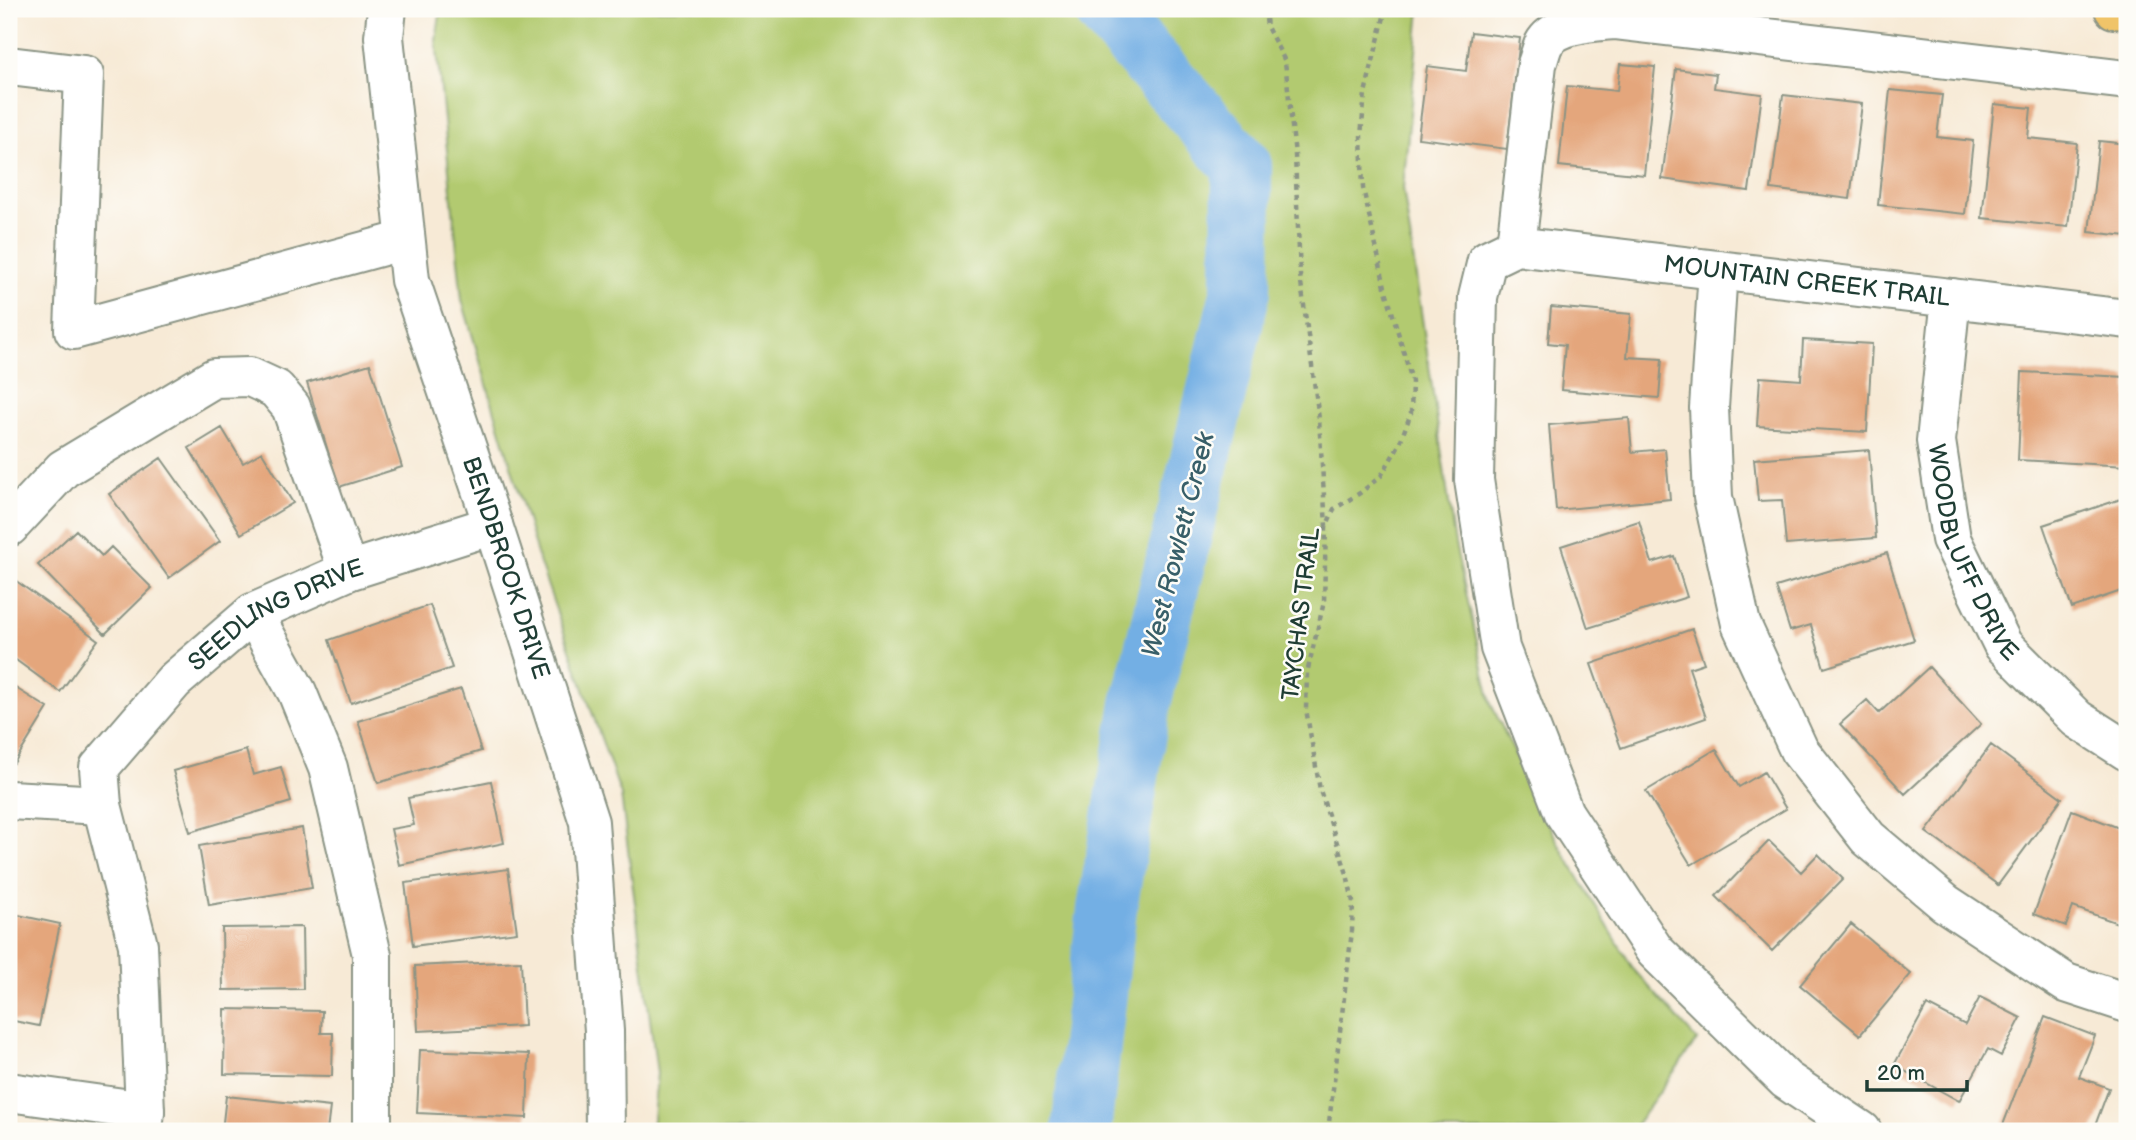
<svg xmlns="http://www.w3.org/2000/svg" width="2136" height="1140" font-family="'Balsamiq Sans',sans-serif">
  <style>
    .green { fill: #b2ca6f; stroke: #688452; stroke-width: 2 }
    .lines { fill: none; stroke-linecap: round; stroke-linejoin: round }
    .river { stroke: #73afe4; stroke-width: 60 }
    .building { fill: #e4a67b }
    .minor-casing { stroke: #8b9485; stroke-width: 42 }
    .major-casing { stroke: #8b9485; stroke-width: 42 }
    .path { stroke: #8b9485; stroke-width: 4.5; stroke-dasharray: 5 5; stroke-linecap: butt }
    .minor { stroke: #fff; stroke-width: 38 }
    .major { stroke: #f0c469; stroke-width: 38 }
    .labels { text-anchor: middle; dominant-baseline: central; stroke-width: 5; stroke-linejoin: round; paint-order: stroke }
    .street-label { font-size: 24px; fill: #1f3d34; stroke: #fdfcf7 }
    .water-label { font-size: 26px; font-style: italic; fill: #385f69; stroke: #fdfcf7 }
  </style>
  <rect width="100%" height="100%" fill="#fdfcf7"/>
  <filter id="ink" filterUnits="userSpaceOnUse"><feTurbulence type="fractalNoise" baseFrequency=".0143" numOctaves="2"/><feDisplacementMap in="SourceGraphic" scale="14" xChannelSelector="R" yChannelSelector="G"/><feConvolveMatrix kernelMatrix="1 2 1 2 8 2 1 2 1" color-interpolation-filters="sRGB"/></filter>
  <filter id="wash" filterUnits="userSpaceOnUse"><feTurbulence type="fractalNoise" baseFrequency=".00686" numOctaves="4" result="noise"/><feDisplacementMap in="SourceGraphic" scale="28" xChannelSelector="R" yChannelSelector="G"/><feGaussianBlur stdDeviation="1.57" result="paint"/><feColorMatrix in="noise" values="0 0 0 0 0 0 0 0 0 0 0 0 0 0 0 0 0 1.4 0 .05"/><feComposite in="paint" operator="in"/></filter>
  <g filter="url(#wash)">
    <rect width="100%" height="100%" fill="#f7ead6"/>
    <path class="green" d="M441,9H1420L1403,188L1455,544L1491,704L1558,843L1634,970L1697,1040L1631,1131H652L657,1073L621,795L540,564L462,300L436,40Z"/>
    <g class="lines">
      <path class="river" d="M1081,1131L1107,909L1141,704L1241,290L1242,166L1104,9"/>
    </g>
    <g id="blocks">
      <path class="building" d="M1471,32L1520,38L1507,149L1418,138L1427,66L1466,71Z
        M1620,64L1655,67L1644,175L1559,166L1567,86L1617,91Z
        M1676,69L1716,74L1714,88L1762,94L1749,191L1662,179Z
        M1890,90L1942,95L1937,137L1973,141L1965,214L1878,205Z
        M1783,95L1862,104L1850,199L1771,189Z
        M1994,104L2031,108L2028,138L2077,143L2068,227L1982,218Z
        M2099,141L2127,144V236L2089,232Z
        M1551,307L1631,314L1627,357L1662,359L1659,398L1561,390L1565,345L1548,343Z
        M1803,340L1872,344L1867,432L1757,426L1760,377L1801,380Z
        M370,364L402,467L339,487L307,383Z
        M2022,372L2127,377V466L2018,460Z
        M1629,418L1632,452L1665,449L1670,499L1556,510L1549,425Z
        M222,428L243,463L262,452L293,503L241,534L189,448Z
        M1869,450L1876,538L1786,545L1782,500L1758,501L1754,459Z
        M161,458L220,541L169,578L109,494Z
        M2127,497V589L2072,608L2043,525Z
        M1639,521L1652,563L1674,556L1687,597L1588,628L1561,546Z
        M76,530L102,556L111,547L152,588L105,634L38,565Z
        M1887,553L1914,640L1824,668L1811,625L1790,631L1776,587Z
        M12,578L98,640L60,692L9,655V582Z
        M430,605L452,668L351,703L329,640Z
        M1692,629L1704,663L1689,668L1706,718L1621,748L1591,664Z
        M1929,667L1981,724L1905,794L1840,724L1867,700L1879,713Z
        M9,684L48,708L14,763L9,759Z
        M461,689L481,751L378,783L358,721Z
        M1991,745L2062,798L1998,885L1926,832Z
        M1716,749L1739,787L1764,772L1786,809L1691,865L1646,791Z
        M246,750L253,775L281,767L291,802L190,832L173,771Z
        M491,781L504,843L399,865L391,829L414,825L408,798Z
        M2072,810L2127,831V915L2123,925L2073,907L2066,926L2034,914Z
        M302,828L312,888L209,905L199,846Z
        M1769,841L1801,872L1818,854L1843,879L1772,951L1716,896Z
        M508,869L517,932L413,946L405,883Z
        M9,913L60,924L39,1026L9,1020Z
        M1851,924L1911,974L1860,1035L1800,985Z
        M302,927L303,989L223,990L222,928Z
        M521,961L524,1026L418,1031L415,966Z
        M1980,997L2021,1018L2001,1056L1988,1049L1959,1101L1894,1065L1927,1005L1965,1025Z
        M225,1009L322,1011L321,1033H333L332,1076L224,1074Z
        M2045,1017L2095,1036L2079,1077L2109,1088L2093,1131H2020L2003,1125Z
        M420,1050L529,1054L527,1118L417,1113Z
        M226,1096L330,1107L327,1131H222Z"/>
    </g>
  </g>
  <g filter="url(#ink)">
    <use href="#blocks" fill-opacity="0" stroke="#8b9485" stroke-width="2"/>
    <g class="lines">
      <defs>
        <g id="minor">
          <path id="s1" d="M387,9L384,37L410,280L493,525L589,822L604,1031L605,1131"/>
          <path d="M9,66L84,75L74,330L405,240"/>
          <path d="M1516,246L1537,64C1540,57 1541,48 1545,42C1558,23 1594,22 1614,20L2127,80"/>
          <path d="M1718,270L1709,408L1713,497L1741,624L1799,750L1868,838L1945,903L2066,983L2127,1003"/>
          <path id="s2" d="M1951,298L1936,441L1951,539L2003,645L2077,719L2127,751"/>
          <path d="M9,527L63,469L214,378L250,377L276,389L291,407L348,571"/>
          <path d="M253,613L297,692L328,768L372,955V1131"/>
          <path d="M9,800L102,805"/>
          <path d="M9,1092L145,1111"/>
          <path id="s3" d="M143,1131L145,1111L138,945L102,805L99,768L174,681L253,613L348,571L493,525"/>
          <path id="s4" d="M1862,1131L1786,1080L1655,951L1564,813L1500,648L1474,480L1478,297L1487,260L1516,246L2127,319"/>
        </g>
        <path id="major" d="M2114,9L2127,10"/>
      </defs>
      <use href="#minor" class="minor-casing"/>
      <use href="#major" class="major-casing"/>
      <path class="path" d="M1265,9L1267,27L1285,61L1295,155L1300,275L1319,419L1326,526
        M1328,1131L1352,931L1353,902L1347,874L1320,790L1306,709L1307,673L1324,602L1326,527L1334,509L1360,493L1381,476L1399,445L1411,413L1412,381L1385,287L1363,188L1361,136L1365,93L1386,9"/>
      <use href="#minor" class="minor"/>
      <use href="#major" class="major"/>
    </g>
  </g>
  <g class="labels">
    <g class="street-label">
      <text stroke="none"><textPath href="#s4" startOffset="1334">MOUNTAIN CREEK TRAIL</textPath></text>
      <text stroke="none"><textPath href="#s2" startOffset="262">WOODBLUFF DRIVE</textPath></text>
      <text stroke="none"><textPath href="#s1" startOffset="576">BENDBROOK DRIVE</textPath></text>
      <text transform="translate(1301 614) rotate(-83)">TAYCHAS TRAIL</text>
      <text stroke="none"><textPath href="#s3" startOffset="606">SEEDLING DRIVE</textPath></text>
    </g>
    <g class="water-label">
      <text transform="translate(1179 545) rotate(-76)">West Rowlett Creek</text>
    </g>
  </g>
  <rect width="2136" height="1140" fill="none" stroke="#fdfcf7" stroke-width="35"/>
  <path d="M1867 1080v10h100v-10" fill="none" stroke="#1f3d34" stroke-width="3.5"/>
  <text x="1877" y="1080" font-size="21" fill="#1f3d34" stroke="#fdfcf7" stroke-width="5" paint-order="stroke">20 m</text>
</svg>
